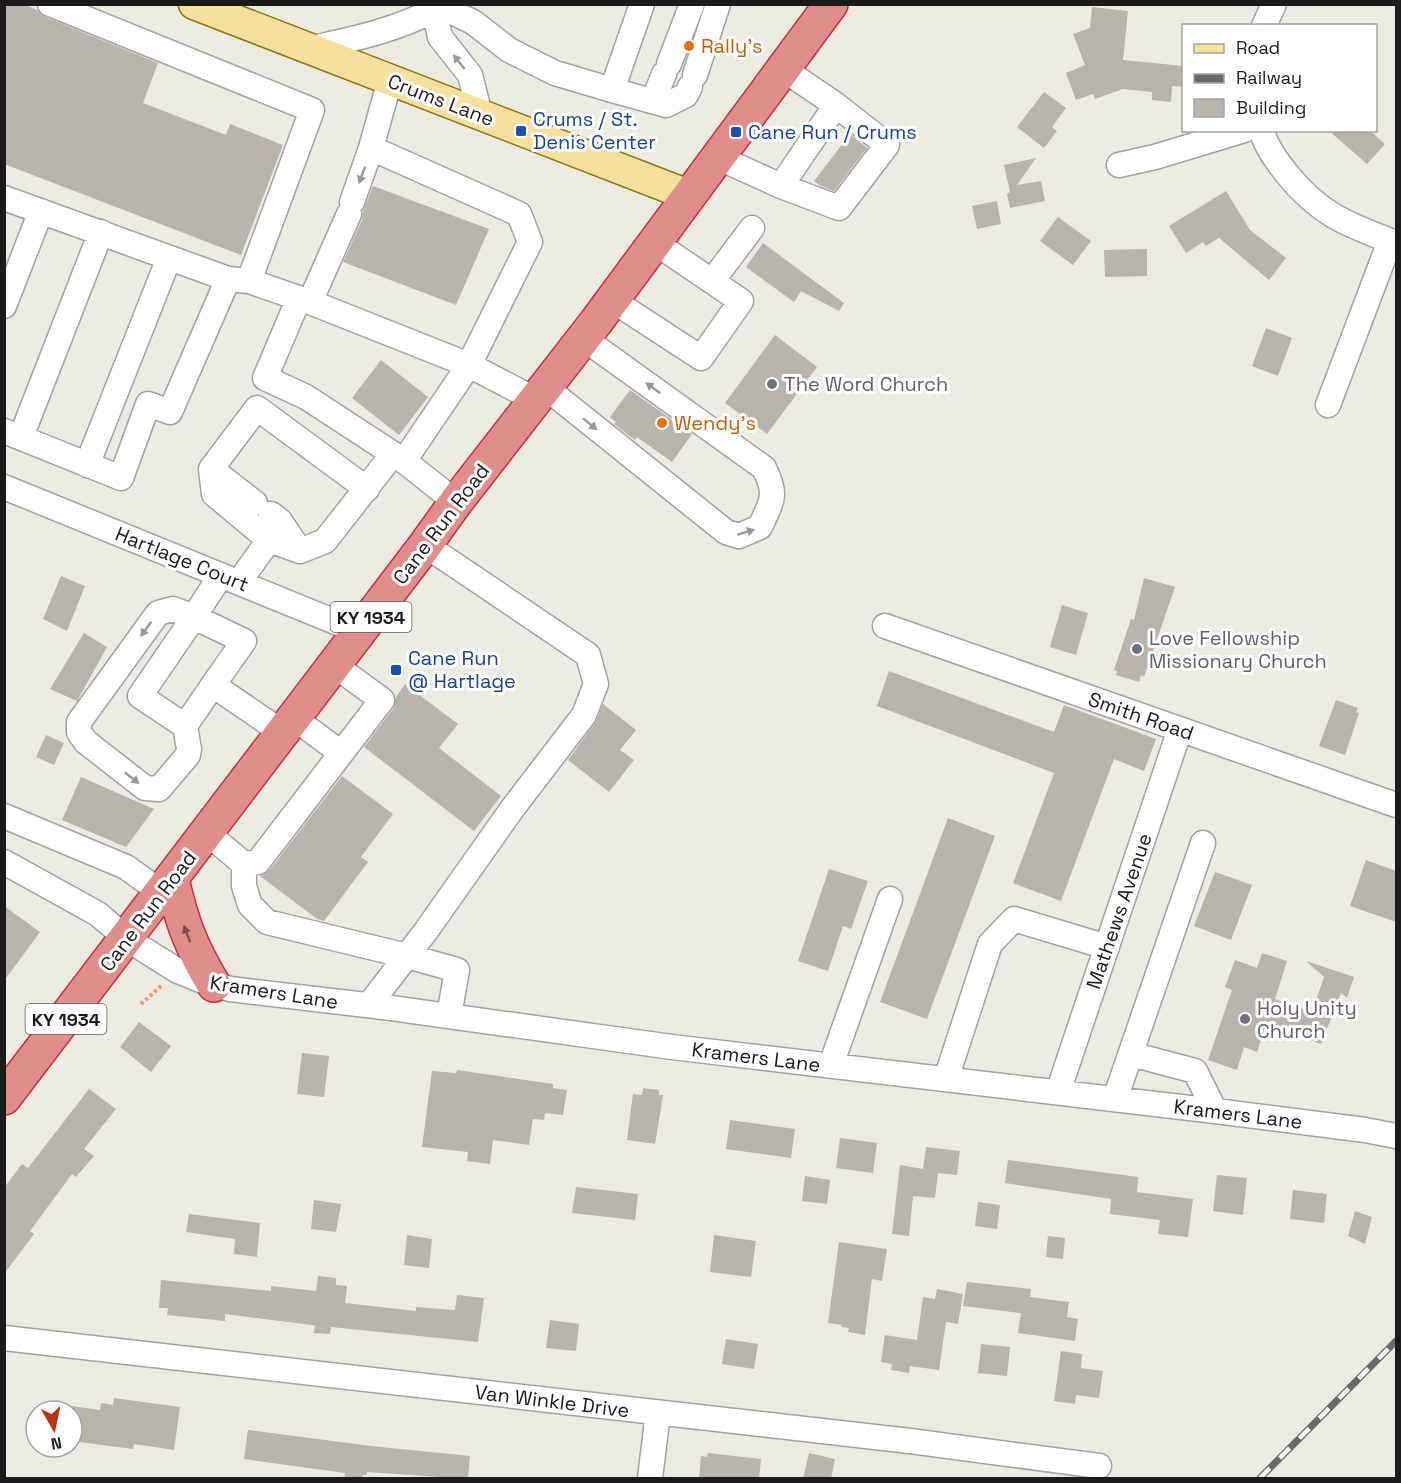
<svg xmlns="http://www.w3.org/2000/svg" width="1401" height="1483" font-family="'Space Grotesk',sans-serif">
  <style>
    .building { fill: #b8b3ab }
    .lines { fill: none; stroke-linecap: round; stroke-linejoin: round }
    .minor-casing { stroke: #a2a2a2; stroke-width: 27 }
    .major-casing { stroke: #897909; stroke-width: 33 }
    .highway-casing { stroke: #ca2e43; stroke-width: 36 }
    .path { stroke: #f0966e; stroke-width: 4; stroke-dasharray: 3 3; stroke-linecap: butt }
    .minor { stroke: #fff; stroke-width: 24 }
    .major { stroke: #f5e19d; stroke-width: 30 }
    .highway { stroke: #e08e8c; stroke-width: 33 }
    .rail-casing { stroke: #696969; stroke-width: 7 }
    .rail { stroke: #fff; stroke-width: 4.5; stroke-dasharray: 14; stroke-linecap: butt }
    .oneway { fill: #989898 }
    .oneway2 { fill: #744f4e }
    .food-dot { fill: #e8710a; stroke: #fff; stroke-width: 2 }
    .transit-dot { fill: #1a4fb4; stroke: #fff; stroke-width: 2 }
    .worship-dot { fill: #6b7280; stroke: #fff; stroke-width: 2 }
    .labels { text-anchor: middle; dominant-baseline: central; stroke-width: 6; stroke-linejoin: round; paint-order: stroke }
    .shield { fill: #fff; stroke: #5f5f5f; stroke-width: 1.5 }
    .shield-label { font-size: 18px; font-weight: bold; fill: #1b1b1b }
    .food-label { font-size: 20px; fill: #c56008; stroke: #fff; text-anchor: start }
    .street-label { font-size: 20px; fill: #1b1b1b; stroke: #fff }
    .transit-label { font-size: 20px; fill: #164399; stroke: #fff; text-anchor: start }
    .worship-label { font-size: 20px; fill: #5b616d; stroke: #fff; text-anchor: start }
  </style>
  <rect width="100%" height="100%" fill="#ecebe1"/>
  <path class="building" d="M4,4H24L37,10L45,17L158,63L143,103L226,135L230,124L283,145L241,255L4,164Z
    M1092,7L1128,11L1123,60L1184,66V87L1172,86L1171,102L1152,100V92L1123,89L1095,99L1093,94L1076,100L1066,73L1085,65L1073,34L1090,28Z
    M1044,92L1066,108L1052,127L1057,131L1044,148L1017,127Z
    M1328,130H1369L1385,144L1367,164Z
    M850,134L867,148L834,191L819,185L814,181Z
    M1036,158L1017,185L1041,181L1045,201L1010,208L1007,194L1010,192L1004,165Z
    M373,186L489,229L456,305L343,262L362,220L363,211Z
    M1226,191L1250,230L1286,258L1269,280L1219,238L1206,246L1203,242L1186,253L1169,226Z
    M997,201L1001,224L977,229L972,206Z
    M1058,217L1091,241L1073,265L1040,241Z
    M763,243L844,303L839,311L801,291L794,302L746,267Z
    M1147,249V276L1105,277L1104,250Z
    M1266,328L1292,338L1278,376L1252,366Z
    M775,335L817,367L767,434L725,403Z
    M381,360L428,397L399,435L352,398Z
    M630,390L692,434L672,462L637,437L635,440L614,424L616,422L610,417Z
    M61,576L85,586L67,631L43,619Z
    M1144,578L1175,587L1144,677L1141,675L1139,682L1116,675L1117,671L1114,670L1131,619L1134,620Z
    M1062,605L1088,613L1076,655L1050,647Z
    M84,633L107,647L77,701L50,689Z
    M889,671L1054,732L1064,705L1156,739L1144,771L1114,759L1061,901L1013,883L1054,773L877,706Z
    M405,684L458,724L439,748L501,796L474,831L364,747L393,709L396,697Z
    M1336,700L1358,708L1356,712L1359,713L1345,755L1319,746Z
    M603,704L636,730L620,750L634,760L609,792L568,760L595,723Z
    M46,735L64,743L54,765L36,757Z
    M342,776L393,814L361,857L368,862L324,921L317,919L260,876L269,871Z
    M81,777L154,809L126,847L62,820Z
    M948,818L995,836L927,1019L880,1002Z
    M1366,860L1396,871V922L1350,906Z
    M829,869L868,881L851,929L843,926L828,971L798,961Z
    M1215,872L1252,885L1231,940L1194,926Z
    M4,906L40,932L4,981Z
    M1262,953L1287,961L1275,999L1312,1012L1324,977L1306,961L1354,977L1347,998L1341,993L1321,1044L1266,1024L1257,1052L1244,1047L1237,1070L1208,1060L1232,990L1225,987L1235,960L1257,968Z
    M139,1022L171,1046L151,1072L120,1047Z
    M302,1053L329,1056L324,1097L297,1094Z
    M457,1070L553,1084V1088L567,1090L563,1115L545,1113L544,1120L533,1119L529,1145L493,1140L490,1164L467,1161L468,1152L422,1147L432,1071L456,1073Z
    M643,1088L659,1090V1095H663L655,1144L627,1140L633,1094L642,1095Z
    M89,1089L116,1109L84,1149L94,1156L76,1177L72,1174L30,1231L34,1234L4,1274V1188L22,1164L28,1168Z
    M730,1120L795,1129L791,1158L726,1149Z
    M840,1138L877,1143L873,1173L836,1168Z
    M926,1147L960,1151L957,1175L938,1173L935,1198L913,1196L909,1236L892,1234L900,1165L923,1169Z
    M1008,1160L1138,1177L1137,1192L1193,1199L1188,1237L1158,1234L1160,1220L1110,1214L1111,1199L1005,1183Z
    M1217,1175L1247,1178L1243,1215L1213,1211Z
    M805,1176L830,1180L827,1204L802,1201Z
    M576,1187L638,1194L635,1220L572,1213Z
    M1293,1190L1327,1194L1324,1223L1290,1219Z
    M314,1200L341,1204L336,1232L311,1229Z
    M978,1202L1000,1205L997,1229L975,1226Z
    M1355,1211L1372,1217L1365,1244L1348,1236Z
    M189,1214L260,1223L257,1257L234,1254L235,1239L186,1232Z
    M407,1235L432,1239L429,1268L404,1265Z
    M714,1235L756,1241L751,1277L710,1272Z
    M1048,1236L1065,1238L1063,1259L1046,1257Z
    M839,1242L887,1249L882,1281L872,1279L865,1335L848,1332L849,1328L841,1327L842,1325L828,1323Z
    M318,1276L336,1278V1285L347,1286L345,1303L416,1311V1307L455,1310L457,1295L484,1298L478,1342L331,1327L330,1334L314,1333L315,1326L312,1325L225,1314V1321L167,1315L168,1308H159L161,1280L271,1291V1286L316,1291Z
    M967,1282L1031,1289L1030,1297L1069,1302L1067,1317L1078,1319L1075,1341L1018,1333L1021,1313L963,1306Z
    M937,1289L963,1294L958,1324L946,1322L939,1370L910,1366L909,1373L891,1370L892,1364L881,1362L885,1335L917,1340L923,1297L935,1299Z
    M550,1320L579,1324L576,1351L546,1348Z
    M726,1339L758,1344L754,1369L722,1364Z
    M981,1344L1010,1347L1007,1376L978,1373Z
    M1061,1351L1082,1354L1081,1368L1103,1371L1099,1398L1076,1395L1075,1404L1054,1401Z
    M114,1398L180,1407L174,1450L134,1444L133,1449L72,1441V1406L100,1410L101,1403L113,1405Z
    M248,1430L371,1446L470,1456L468,1479L367,1472V1475H363L362,1479H344L345,1473L244,1459Z
    M708,1453L761,1459L759,1479H699L701,1456L707,1457Z
    M809,1453L835,1459L831,1479H803Z"/>
  <g class="lines">
    <defs>
      <path id="minor" d="M50,4L312,110L249,281
        M435,4L473,22L509,50L555,73L612,90L642,4
        M1264,26L1274,4
        M309,49C352,39 394,31 434,10L440,37L470,75L480,115
        M669,64L692,4
        M695,75L718,4
        M612,90L666,105L686,95L690,87
        M653,101L664,74
        M1261,130C1267,148 1276,160 1287,174C1321,216 1349,225 1396,243
        M371,148L519,214L530,242L469,365L404,461
        M717,157L781,186L836,105L783,69
        M1119,165L1155,157L1244,130
        M781,186L839,208L887,145L836,105
        M4,198L228,279
        M352,202L371,148L390,80
        M713,280L752,228
        M299,298L265,378L306,397L404,461L456,502
        M612,300L701,358L741,301L654,242
        M310,302L349,214
        M4,306L41,211
        M545,387L726,532L739,536L760,527C772,500 778,496 764,468L583,338
        M1328,405L1390,241
        M4,431L121,478L148,404L170,412L228,279L249,281L310,302L469,365L536,400
        M21,437L101,232
        M87,465L169,258
        M211,469L255,503
        M4,487L360,632
        M271,514L280,521L300,551
        M269,540L214,494L211,469L257,408L367,489
        M239,582L269,540L300,551L325,541L393,454
        M885,626L1396,805
        M213,685L185,726L140,696L194,617L244,641L213,685L283,733
        M294,718L341,753
        M185,726L189,749L188,755L159,789L145,788L86,742L79,732V722L158,613L173,609L194,617L221,575
        M4,816L126,867L162,893
        M207,833L244,864V886L250,905L267,922L407,956L457,970L449,1016
        M4,862L98,914L127,939L178,971L200,980L230,989L391,1008L672,1047L1215,1111L1365,1130L1396,1136
        M244,864L258,862L382,700L334,665
        M369,1005L426,931L512,809L584,715L596,684L588,655L440,555L423,548
        M1131,1054L1195,1071L1215,1111
        M831,1065L890,899
        M946,1079L990,944L1014,919L1107,947
        M1058,1092L1180,729
        M1115,1099L1203,843
        M4,1338L910,1441L1099,1466
        M650,1478L658,1413"/>
      <path id="major" d="M194,4L688,195"/>
      <path id="highway" d="M172,879C182,923 191,947 214,985
        M4,1098L423,548L456,502L596,322L831,4"/>
    </defs>
    <use href="#minor" class="minor-casing"/>
    <use href="#major" class="major-casing"/>
    <use href="#highway" class="highway-casing"/>
    <path class="path" d="M141,1004L162,985"/>
    <use href="#minor" class="minor"/>
    <use href="#major" class="major"/>
    <use href="#highway" class="highway"/>
    <defs>
      <path id="rail" d="M1260,1478L1396,1341"/>
    </defs>
    <use href="#rail" class="rail-casing"/>
    <use href="#rail" class="rail"/>
  </g>
  <defs><path id="oneway-solid" d="M-6-.8H1V-3.2L6.5 0L1 3.2V.8H-6Z" transform="scale(1.5)"/></defs>
  <g class="oneway">
    <use href="#oneway-solid" transform="translate(459 62) rotate(-128)"/>
    <use href="#oneway-solid" transform="translate(362 175) rotate(110)"/>
    <use href="#oneway-solid" transform="translate(653 388) rotate(-144)"/>
    <use href="#oneway-solid" transform="translate(590 424) rotate(39)"/>
    <use href="#oneway-solid" transform="translate(746 532) rotate(-17)"/>
    <use href="#oneway-solid" transform="translate(146 629) rotate(126)"/>
    <use href="#oneway-solid" transform="translate(132 778) rotate(38)"/>
  </g>
  <use class="oneway2" href="#oneway-solid" transform="translate(187 934) rotate(-111)"/>
  <g class="food-dot">
    <circle cx="689" cy="46" r="6"/>
    <circle cx="662" cy="423" r="6"/>
  </g>
  <g class="transit-dot">
    <rect x="515" y="125" width="12" height="12" rx="3"/>
    <rect x="730" y="126" width="12" height="12" rx="3"/>
    <rect x="390" y="664" width="12" height="12" rx="3"/>
  </g>
  <g class="worship-dot">
    <circle cx="772" cy="384" r="6"/>
    <circle cx="1137" cy="649" r="6"/>
    <circle cx="1245" cy="1019" r="6"/>
  </g>
  <g class="labels">
    <g class="shield">
      <rect x="330.5" y="602" width="81" height="30" rx="4.5"/>
      <rect x="25.5" y="1004" width="81" height="30" rx="4.5"/>
    </g>
    <g class="shield-label">
      <text x="371" y="617">KY 1934</text>
      <text x="66" y="1019">KY 1934</text>
    </g>
    <g class="food-label">
      <text x="701" y="46">Rally's</text>
      <text x="674" y="423">Wendy's</text>
    </g>
    <g class="street-label">
      <text transform="translate(441 100) rotate(21)">Crums Lane</text>
      <text transform="translate(441 524) rotate(-53)">Cane Run Road</text>
      <text transform="translate(182 559) rotate(22)">Hartlage Court</text>
      <text transform="translate(1141 716) rotate(19)">Smith Road</text>
      <text transform="translate(148 911) rotate(-53)">Cane Run Road</text>
      <text transform="translate(1119 911) rotate(-71)">Mathews Avenue</text>
      <text transform="translate(274 992) rotate(9)">Kramers Lane</text>
      <text transform="translate(756 1057) rotate(7)">Kramers Lane</text>
      <text transform="translate(1238 1114) rotate(7)">Kramers Lane</text>
      <text transform="translate(552 1401) rotate(7)">Van Winkle Drive</text>
    </g>
    <g class="transit-label">
      <text x="533" y="119">Crums / St.<tspan x="533" dy="23">Denis Center</tspan></text>
      <text x="748" y="132">Cane Run / Crums</text>
      <text x="408" y="658">Cane Run<tspan x="408" dy="23">@ Hartlage</tspan></text>
    </g>
    <g class="worship-label">
      <text x="784" y="384">The Word Church</text>
      <text x="1149" y="638">Love Fellowship<tspan x="1149" dy="23">Missionary Church</tspan></text>
      <text x="1257" y="1008">Holy Unity<tspan x="1257" dy="23">Church</tspan></text>
    </g>
  </g>
  <rect width="1401" height="1483" fill="none" stroke="#1b1b1b" stroke-width="12"/>
  <rect x="1182" y="24" width="195" height="108" fill="#ffffff" stroke="#a4a4a4" stroke-width="1.5"/>
  <rect x="1194" y="44" width="30" height="9" fill="#f5e19d" stroke="#a4a4a4" stroke-width="1.5"/>
  <text x="1236" y="54" font-size="18" fill="#1b1b1b">Road</text>
  <rect x="1194" y="74" width="30" height="9" fill="#696969" stroke="#a4a4a4" stroke-width="1.5"/>
  <text x="1236" y="84" font-size="18" fill="#1b1b1b">Railway</text>
  <rect x="1194" y="99" width="30" height="18" fill="#b8b3ab" stroke="#a4a4a4" stroke-width="1.5"/>
  <text x="1236" y="114" font-size="18" fill="#1b1b1b">Building</text>
  <g transform="translate(54 1429) rotate(171)"><circle r="28" fill="#ffffff" stroke="#a4a4a4" stroke-width="1.5"/>
  <path d="M0-4.5L10 22L0 15L-10 22Z" fill="#ba300c"/>
  <text y="-9" font-size="16" font-weight="bold" text-anchor="middle" fill="#1b1b1b">N</text>
  </g>
</svg>
